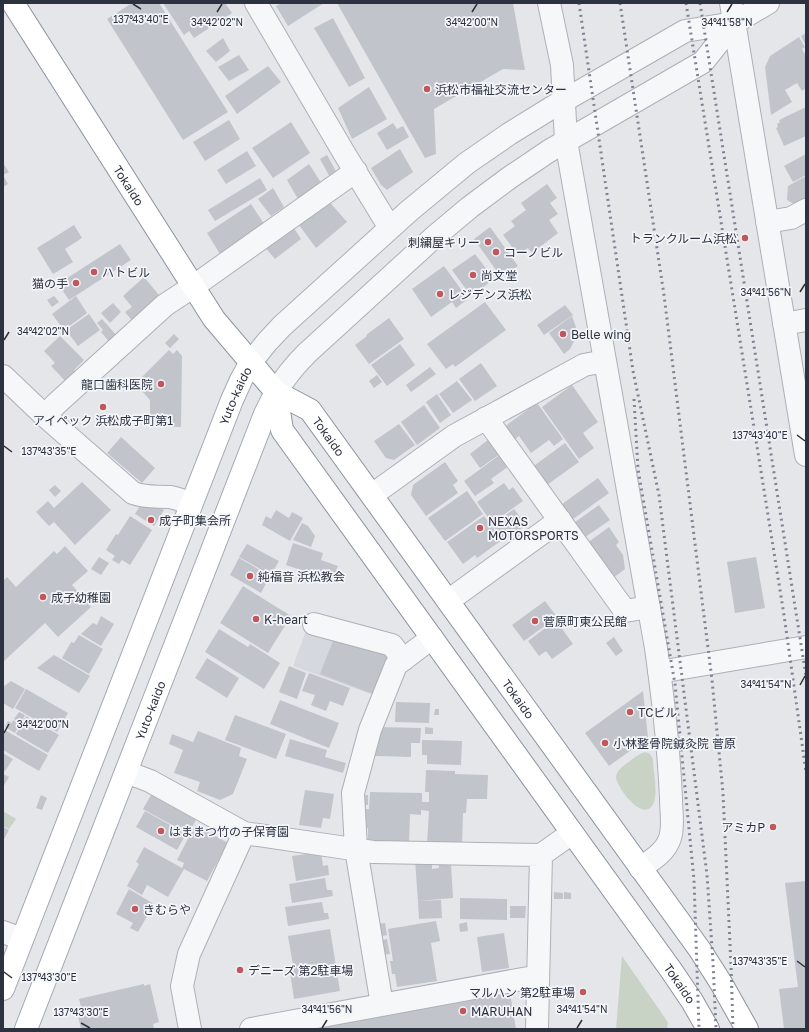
<svg xmlns="http://www.w3.org/2000/svg" width="809" height="1032" font-family="'Golos Text','Noto Sans JP',sans-serif">
  <style>
    .built { fill: #d6d8df }
    .green { fill: #c8d3c6 }
    .building { fill: #c2c4cc }
    .lines { fill: none; stroke-linecap: round; stroke-linejoin: round }
    .minor-casing { stroke: #adb0b7; stroke-width: 24 }
    .major-casing { stroke: #a4a9b5; stroke-width: 24 }
    .highway-casing { stroke: #8d929f; stroke-width: 24 }
    .minor { stroke: #f6f7f9; stroke-width: 22 }
    .major { stroke: #fff; stroke-width: 22 }
    .highway { stroke: #fff; stroke-width: 22 }
    .rail { stroke: #7f8492; stroke-width: 3; stroke-dasharray: 2 4; stroke-linecap: butt }
    .ticks { fill: none; stroke: #2d3241; stroke-width: 1.5 }
    .poi-dot { fill: #c0585b; stroke: #f3f5f8; stroke-width: 1.5 }
    .labels { text-anchor: middle; dominant-baseline: central; stroke-width: 3.5; stroke-linejoin: round; paint-order: stroke }
    .poi-label { font-size: 12px; fill: #2d3241; stroke: #f3f5f8; text-anchor: start }
    .street-label { font-size: 12px; fill: #2d3241; stroke: #f3f5f8 }
    .ticks-label { font-size: 10px; text-anchor: middle; fill: #2d3241; stroke: #f3f5f8; stroke-width: 3.5; stroke-linejoin: round; paint-order: stroke }
  </style>
  <rect width="100%" height="100%" fill="#e4e6ea"/>
  <path class="built" d="M310,620L393,654L376,696L293,666Z"/>
  <path class="green" d="M645,752L650,754L653,759C653,771 658,791 654,802C645,826 616,787 616,777C617,770 624,765 630,761C635,757 639,754 645,752Z
    M3,811L16,819L9,829L3,826Z
    M622,956L665,1018L668,1023L667,1029H616Z"/>
  <path class="building" d="M132,3H159L228,112L183,140L107,19Z
    M163,3H225L232,13L194,38L189,31L184,35Z
    M282,3H324L288,26L276,6Z
    M337,3H513L525,70L503,69L434,109L436,154L425,158Z
    M333,18L365,78L349,87L314,28Z
    M806,33V46L801,36Z
    M799,37L805,47L802,49L806,56V88L802,91L797,83L785,90L792,102L771,115L765,67L770,56Z
    M223,38L230,51L216,62L206,51Z
    M239,55L249,70L229,81L218,67Z
    M268,66L281,82L237,114L225,96Z
    M369,87L387,119L352,139L338,108Z
    M806,107V136L784,146L776,128L778,127L777,124L780,122L779,120Z
    M229,120L240,139L205,161L193,142Z
    M291,122L310,153L273,178L252,148Z
    M393,123L397,129L403,126L409,137L387,150L377,133Z
    M400,149L413,172L387,190L381,185L371,168Z
    M247,151L256,166L226,184L217,170Z
    M806,154V175L793,182L784,166Z
    M327,155L337,173L331,179L320,159Z
    M3,163L9,172L3,175Z
    M309,164L322,184L298,199L287,180Z
    M3,175L8,184L3,187Z
    M806,176V198L794,204L787,200L788,186Z
    M260,178L267,190L215,221L208,210Z
    M547,184L557,198L550,203L558,214L549,220L558,233L532,253L528,248L518,255L503,235L515,226L511,221L526,210L521,203Z
    M273,188L284,207L271,216L258,199Z
    M326,198L347,222L316,248L296,221Z
    M251,204L264,224L220,254L207,233Z
    M74,225L82,238L65,249L73,262L53,274L37,248Z
    M292,225L301,239L275,259L263,245Z
    M490,227L518,266L501,277L474,239Z
    M120,244L131,260L69,300L58,284Z
    M475,254L494,279L471,296L452,270Z
    M444,266L468,299L456,308L452,302L431,317L412,289Z
    M144,277L163,300L135,324L125,312L132,307L123,296Z
    M54,296L59,302L52,307L47,300Z
    M76,296L87,313L64,330L52,314Z
    M485,302L506,330L455,367L453,364L446,369L427,344Z
    M113,303L121,312L110,323L101,313Z
    M565,305L573,315L544,335L537,325Z
    M89,314L100,330L78,346L66,330Z
    M572,316L577,330L576,337L570,349L564,354L549,333Z
    M389,318L404,339L369,364L355,345L367,336L366,335Z
    M102,319L118,337L111,344L101,332L103,330L97,323Z
    M174,334L179,339L170,348L165,343Z
    M60,336L84,360L74,370L78,374L68,384L51,366L55,363L44,351Z
    M400,344L415,365L387,386L371,365Z
    M169,350L173,354L177,350L182,356L181,427L150,426V400L141,390V378Z
    M481,363L497,386L475,401L459,379Z
    M430,367L436,374L411,392L406,385Z
    M377,375L382,382L374,388L369,381Z
    M457,381L472,400L453,413L439,394Z
    M572,385L598,422L583,433L594,448L579,459L542,407Z
    M437,394L451,415L440,423L426,402Z
    M537,403L563,439L554,446L549,440L531,453L519,436L514,440L504,427Z
    M424,405L440,428L417,445L401,422Z
    M399,424L415,445L394,460L386,458L374,441Z
    M121,437L155,468L142,483L107,453Z
    M489,439L500,454L480,468L470,454Z
    M565,443L579,462L544,487L531,468Z
    M501,454L509,466L491,479L494,483L475,496L464,481Z
    M445,462L458,481L453,485L458,493L426,516L411,495L413,485Z
    M598,478L609,493L569,522L558,507Z
    M82,482L111,510L75,545L54,522L49,526L36,512L48,501L54,508Z
    M504,483L509,490L513,487L523,501L492,523L477,502Z
    M55,485L61,491L55,497L49,490Z
    M467,491L483,514L445,541L428,518Z
    M141,504H153L164,510L154,526L135,514Z
    M599,505L610,520L581,540L571,525Z
    M514,509L526,525L504,541L492,525Z
    M276,510L289,518L292,512L303,518L290,541L262,525L266,516L271,519Z
    M130,516L152,530L130,565L122,560L119,564L112,560L115,556L106,550L116,534L118,535Z
    M484,516L502,540L477,558L475,555L463,564L447,542Z
    M302,523L308,526L315,536L311,547L293,540Z
    M609,527L619,542L616,545L623,555L625,569L609,581L583,546Z
    M293,543L323,553L321,560L338,566L336,570L341,572L337,582L286,565Z
    M247,544L279,561L271,575L239,557Z
    M65,546L88,571L72,585L91,607L58,637L45,623L3,662V581L7,577L16,587L54,551L57,554Z
    M99,557L109,563L101,575L91,569Z
    M756,557L765,608L735,613L727,562Z
    M239,558L270,576L261,593L230,575Z
    M243,586L291,616L268,653L220,623Z
    M545,601L557,617L524,641L512,625Z
    M101,616L114,624L101,646L81,634L93,623L97,625Z
    M556,620L573,644L552,659L546,651L539,656L528,641Z
    M219,629L248,647L250,644L280,663L264,689L205,652Z
    M336,633L389,652L373,694L320,674Z
    M79,635L103,649L89,674L62,658L71,642L74,643Z
    M614,637L623,651L616,656L606,643Z
    M54,655L90,676L79,693L37,668Z
    M207,658L239,678L227,698L195,678Z
    M289,666L306,673L297,699L279,692Z
    M309,673L350,688L343,706L330,701L326,711L311,705L315,695L302,691Z
    M11,681L25,689L13,709L3,703V687Z
    M26,689L68,713L57,732L15,708Z
    M643,691L648,738L609,766L585,733Z
    M280,700L339,723L329,748L270,724Z
    M396,702L430,703L429,723L395,722Z
    M435,709H439V715H434Z
    M19,712L25,715L21,723L14,719Z
    M235,715L286,734L276,759L225,740Z
    M26,716L59,735L48,753L16,734Z
    M13,720L20,724L15,733L5,727L8,721L12,723Z
    M378,727L421,728L420,743H411V757L374,756Z
    M425,727L433,728V734H425Z
    M3,729L48,755L39,771L3,750Z
    M198,731L241,748L239,756L247,759L233,794L220,800L197,791L200,782L174,773L183,750L169,744L172,734L193,742Z
    M290,739L327,750L325,757L346,763L343,773L285,756Z
    M422,740L462,741L461,765L427,764V755H422Z
    M3,753L13,759L5,771L3,770Z
    M426,770L455,771V774L488,775L487,799H467L466,813H463L462,845L427,844L429,811L421,810V815L410,814L409,845L368,843V828H365L366,809H369L370,792L422,793V802H429V792H425Z
    M3,774L9,777L3,787Z
    M305,790L334,794L330,819L323,818L321,828L299,825Z
    M41,795L47,798L42,810L36,808Z
    M151,795L196,820L188,834L143,809Z
    M360,795H368V805H360Z
    M145,811L186,834L177,850L136,827Z
    M195,825L228,843L207,881L184,869L168,897L147,885L142,895L127,886L139,864L136,862L144,847L182,868L184,863L177,860Z
    M3,827L9,830L3,841Z
    M321,852L323,866L328,865L329,875L296,881L292,856Z
    M432,859V869L439,868V864H451L453,898L418,901L415,860Z
    M325,878L327,890H332L333,896L292,903L289,884Z
    M806,881V1029H784L779,989L798,987L785,883Z
    M129,889L154,904L138,932L130,928L133,923L116,914Z
    M554,892L563,893V899H554Z
    M564,892L571,893V899H564Z
    M460,898L507,899V920L460,919Z
    M441,900L442,918L419,919L418,901Z
    M322,902L324,913H328L329,919L288,926L285,907Z
    M510,906H526L525,918H510Z
    M436,921L440,941L431,943L437,981L397,987L395,974H392L390,961H393L388,929Z
    M467,922L468,931L460,932L459,924Z
    M385,923L387,935L377,937L375,924Z
    M330,929L340,991L294,999L290,972L294,971L288,936Z
    M504,933L509,968L482,972L477,937Z
    M387,939L390,954L380,955L378,941Z
    M144,984V986L150,984L159,1022L153,1024L154,1029H81L77,1012L82,1011L79,999Z
    M510,993L516,1029H319V1028Z"/>
  <g class="lines">
    <defs>
      <path id="minor" d="M256,3L344,153L390,228
        M549,3L562,65L566,141L656,648C663,698 669,749 671,799C671,812 674,826 670,838C665,853 652,860 640,868
        M731,3L806,455
        M767,222L791,218L806,210
        M784,324L806,320
        M251,362L267,342L282,326L409,211L467,163L509,134L551,108L685,31L734,23L768,3
        M3,376L45,416L133,493C146,498 157,496 170,497C177,498 185,502 191,504
        M276,392C285,377 295,365 307,353L433,238L470,207L509,178L549,151L703,62L734,23
        M45,416L55,405L165,305L194,286L356,171
        M486,418L625,611L649,607
        M372,495L454,436L584,365L605,361
        M448,601L560,520
        M314,624L392,645L403,660
        M659,672L806,647
        M126,772L150,781L244,833L373,852L541,855L572,833
        M3,932L22,939
        M382,1005L356,849L353,793L370,730L396,665L432,638
        M190,1029L182,986L189,954L244,833
        M251,1029L528,978H538
        M537,1029L541,855"/>
      <g id="major">
        <path id="s1" d="M3,989L232,400L241,380L251,362"/>
        <path id="s2" d="M26,1029L265,414L276,392"/>
      </g>
      <g id="highway">
        <path id="s3" d="M13,3L214,319L276,392L310,410L700,950L721,983L747,1029"/>
        <path id="s4" d="M276,392L282,430L671,970L692,1001L708,1029"/>
      </g>
    </defs>
    <use href="#minor" class="minor-casing"/>
    <use href="#major" class="major-casing"/>
    <use href="#highway" class="highway-casing"/>
    <use href="#minor" class="minor"/>
    <use href="#major" class="major"/>
    <use href="#highway" class="highway"/>
    <path class="rail" d="M579,3L633,371L659,495L707,875L713,962L716,1029
      M620,3L664,295L712,680L723,793L731,966L733,1029
      M686,3L784,615L806,772
      M700,3L806,676
      M634,399L638,469L675,684L694,880L699,1029"/>
  </g>
  <path class="ticks" d="M133,4L141,9M217,12L222,4M472,12L477,4M727,12L732,4M800,292L805,284M4,340L9,332M797,435L805,441M4,446L12,452M800,685L805,676M4,733L9,724M797,961L805,967M4,972L12,978M81,1023L90,1028M322,1028L327,1020M577,1028L582,1020"/>
  <g class="poi-dot">
    <circle cx="427" cy="89" r="4"/>
    <circle cx="745" cy="238" r="4"/>
    <circle cx="488" cy="242" r="4"/>
    <circle cx="496" cy="252" r="4"/>
    <circle cx="94" cy="272" r="4"/>
    <circle cx="473" cy="275" r="4"/>
    <circle cx="76" cy="283" r="4"/>
    <circle cx="440" cy="294" r="4"/>
    <circle cx="563" cy="334" r="4"/>
    <circle cx="161" cy="384" r="4"/>
    <circle cx="103" cy="407" r="4"/>
    <circle cx="151" cy="520" r="4"/>
    <circle cx="480" cy="528" r="4"/>
    <circle cx="250" cy="576" r="4"/>
    <circle cx="43" cy="597" r="4"/>
    <circle cx="256" cy="619" r="4"/>
    <circle cx="535" cy="621" r="4"/>
    <circle cx="630" cy="712" r="4"/>
    <circle cx="605" cy="743" r="4"/>
    <circle cx="773" cy="827" r="4"/>
    <circle cx="161" cy="831" r="4"/>
    <circle cx="135" cy="909" r="4"/>
    <circle cx="240" cy="970" r="4"/>
    <circle cx="583" cy="992" r="4"/>
    <circle cx="463" cy="1011" r="4"/>
  </g>
  <g class="labels">
    <g class="poi-label">
      <text x="435" y="89">浜松市福祉交流センター</text>
      <text x="737" y="238" text-anchor="end">トランクルーム浜松</text>
      <text x="480" y="242" text-anchor="end">刺繍屋キリー</text>
      <text x="504" y="252">コーノビル</text>
      <text x="102" y="272">ハトビル</text>
      <text x="481" y="275">尚文堂</text>
      <text x="68" y="283" text-anchor="end">猫の手</text>
      <text x="448" y="294">レジデンス浜松</text>
      <text x="571" y="334">Belle wing</text>
      <text x="153" y="384" text-anchor="end">龍口歯科医院</text>
      <text x="103" y="420" text-anchor="middle">アイペック 浜松成子町第1</text>
      <text x="159" y="520">成子町集会所</text>
      <text x="488" y="521">NEXAS<tspan x="488" dy="14">MOTORSPORTS</tspan></text>
      <text x="258" y="576">純福音 浜松教会</text>
      <text x="51" y="597">成子幼稚園</text>
      <text x="264" y="619">K-heart</text>
      <text x="543" y="621">菅原町東公民館</text>
      <text x="638" y="712">TCビル</text>
      <text x="613" y="743">小林整骨院鍼灸院 菅原</text>
      <text x="765" y="827" text-anchor="end">アミカP</text>
      <text x="169" y="831">はままつ竹の子保育園</text>
      <text x="143" y="909">きむらや</text>
      <text x="248" y="970">デニーズ 第2駐車場</text>
      <text x="575" y="992" text-anchor="end">マルハン 第2駐車場</text>
      <text x="471" y="1011">MARUHAN</text>
    </g>
    <g class="street-label">
      <text stroke="none"><textPath href="#s3" startOffset="216">Tokaido</textPath></text>
      <text stroke="none"><textPath href="#s1" startOffset="637">Yuto-kaido</textPath></text>
      <text stroke="none"><textPath href="#s3" startOffset="541">Tokaido</textPath></text>
      <text stroke="none"><textPath href="#s3" startOffset="865">Tokaido</textPath></text>
      <text stroke="none"><textPath href="#s2" startOffset="342">Yuto-kaido</textPath></text>
      <text stroke="none"><textPath href="#s4" startOffset="720">Tokaido</textPath></text>
    </g>
  </g>
  <g class="ticks-label">
    <text x="141" y="23">137°43'40"E</text>
    <text x="217" y="26">34°42'02"N</text>
    <text x="472" y="26">34°42'00"N</text>
    <text x="727" y="26">34°41'58"N</text>
    <text x="766" y="296">34°41'56"N</text>
    <text x="43" y="335">34°42'02"N</text>
    <text x="760" y="439">137°43'40"E</text>
    <text x="49" y="455">137°43'35"E</text>
    <text x="766" y="688">34°41'54"N</text>
    <text x="43" y="728">34°42'00"N</text>
    <text x="760" y="965">137°43'35"E</text>
    <text x="49" y="981">137°43'30"E</text>
    <text x="327" y="1013">34°41'56"N</text>
    <text x="582" y="1013">34°41'54"N</text>
    <text x="81" y="1016">137°43'30"E</text>
  </g>
  <rect width="809" height="1032" fill="none" stroke="#2d3241" stroke-width="8"/>
</svg>
